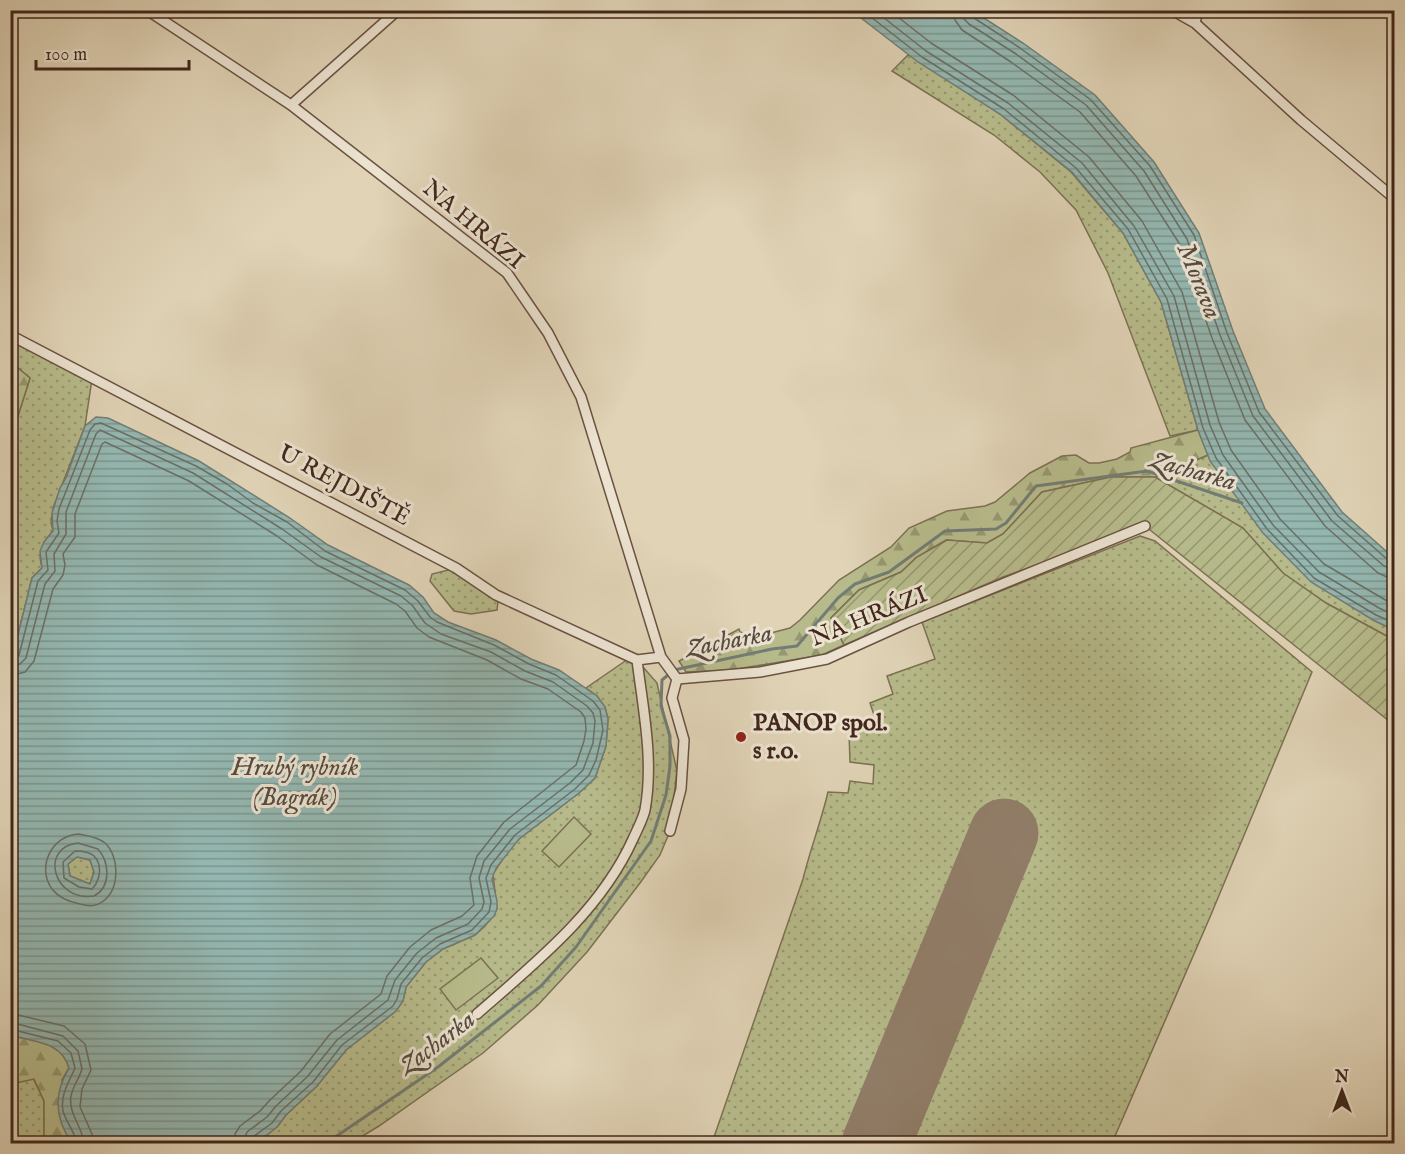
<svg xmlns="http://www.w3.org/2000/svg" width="1405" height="1154" font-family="'IM FELL English',serif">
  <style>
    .grass { fill: url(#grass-dots); stroke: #7c7153; stroke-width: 1.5 }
    .forest { fill: url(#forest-firs); stroke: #7c7153; stroke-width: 1.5 }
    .garden { fill: url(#garden-furrows); stroke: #7c7153; stroke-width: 1.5 }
    .pitch { fill: #b7bb8b; stroke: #7c7153; stroke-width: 1.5 }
    .water { fill: url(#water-rules); stroke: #737d75; stroke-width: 1.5; fill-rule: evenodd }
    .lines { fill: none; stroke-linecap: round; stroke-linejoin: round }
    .shore { stroke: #6b6f66; stroke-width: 1.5 }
    .stream { stroke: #737d75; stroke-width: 3 }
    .runway { stroke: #917d68; stroke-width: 69 }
    .minor-casing { stroke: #6a5242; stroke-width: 12 }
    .minor { stroke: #ebe2d0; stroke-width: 9 }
    .rail-casing { stroke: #42271b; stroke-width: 5 }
    .rail { stroke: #ebe2d0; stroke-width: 3; stroke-dasharray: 9; stroke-linecap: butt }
    .poi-dot { fill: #8f2418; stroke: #ebe2d0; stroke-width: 2 }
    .labels { text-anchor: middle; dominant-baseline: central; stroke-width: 6; stroke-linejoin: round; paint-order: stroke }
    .street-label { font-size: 24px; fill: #42271b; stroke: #ebe2d0 }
    .poi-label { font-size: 24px; font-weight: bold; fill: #42271b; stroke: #ebe2d0; text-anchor: start }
    .water-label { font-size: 26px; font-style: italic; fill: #564b40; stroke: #ebe2d0 }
  </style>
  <defs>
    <pattern id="grass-dots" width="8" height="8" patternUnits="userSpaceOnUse" patternTransform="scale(1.5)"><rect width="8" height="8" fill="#b7bb8b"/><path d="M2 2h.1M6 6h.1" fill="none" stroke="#969871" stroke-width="1.8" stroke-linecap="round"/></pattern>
    <pattern id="forest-firs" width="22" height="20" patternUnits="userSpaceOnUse" patternTransform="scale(1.5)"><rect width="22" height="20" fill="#b7bb8b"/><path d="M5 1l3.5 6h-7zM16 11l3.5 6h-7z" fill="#969871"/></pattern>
    <pattern id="garden-furrows" width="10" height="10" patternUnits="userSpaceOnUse" patternTransform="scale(1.5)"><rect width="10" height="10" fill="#b7bb8b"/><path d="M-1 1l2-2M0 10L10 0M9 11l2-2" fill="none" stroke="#969871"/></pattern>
    <pattern id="water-rules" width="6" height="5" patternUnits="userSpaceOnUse" patternTransform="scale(1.5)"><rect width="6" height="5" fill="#94b7b1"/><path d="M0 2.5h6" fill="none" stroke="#7a958f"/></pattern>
  </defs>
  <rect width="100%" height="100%" fill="#e0d3b6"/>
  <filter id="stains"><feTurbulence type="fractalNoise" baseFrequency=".00333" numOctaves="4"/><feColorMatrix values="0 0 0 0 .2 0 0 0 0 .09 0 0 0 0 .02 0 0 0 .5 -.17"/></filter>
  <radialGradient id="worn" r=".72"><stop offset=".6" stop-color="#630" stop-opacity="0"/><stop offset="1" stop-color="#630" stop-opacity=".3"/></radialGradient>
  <path class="grass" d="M909,54L1000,114L1071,172L1123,233L1161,302L1198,430L1170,436L1108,273L1076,210L1040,172L994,135L892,71Z
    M11,335L92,379L85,426L53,508L51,522L53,531L44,542L40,558L42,568L32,578L11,663V438L30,378L18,368L11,369Z
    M1208,455L1211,461L1373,620L1394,630V640L1326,603L1283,573L1243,528L1155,477Z
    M1140,536L1155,541L1312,672L1210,917L1112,1143H903L1029,840L985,822L851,1143H712L803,879C810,850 821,822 828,792L848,793L850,781L873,784L874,765L850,762L849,732L876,721L870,703L893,694L887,676L935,659L922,622Z
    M456,568L496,595L498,601L497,610L471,614L454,611L430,581L432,574Z
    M631,657L637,660L657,683L677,771L670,831L660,855L640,883L587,952L538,1005L483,1053L379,1126L351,1143L259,1144L257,1141L277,1127L286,1115L317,1086L346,1050L396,1011L403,1001L406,987L426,962L443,949L475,935L485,926L497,909L493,874L508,851L519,839L579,793L595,778L606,746L608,719L605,707L597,696L586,688Z
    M77,857L90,860L94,872L90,884L70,876L68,864Z
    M33,1078L44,1101V1143H11L10,1084Z"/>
  <path class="forest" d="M18,368L30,378L11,438V369Z
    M1198,430L1208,455L1155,477H1111L1042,492L1003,534L987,543L946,540L917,557L901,572L859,590L831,618L844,645L822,655L731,670L686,672L679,661L739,629L740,632L747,634H767L790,628L800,620L839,580L891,547L909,528L947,511L985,506L995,502L1030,473L1062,456L1076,455L1089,463H1099L1117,459L1130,452L1131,448Z
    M10,1035C33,1042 62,1041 69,1068L62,1080L70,1141L72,1143H44V1101L34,1079L11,1084Z"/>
  <path class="garden" d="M1111,477H1155L1243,528L1283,573L1326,603L1394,640V725L1145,526L1003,577L844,645L831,618L859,590L901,572L917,557L947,540L987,543L1003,534L1042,492Z"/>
  <path class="pitch" d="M574,817L591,834L559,867L542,851Z
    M481,958L498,978L456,1010L440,989Z"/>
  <path class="water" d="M852,11H973L1023,43L1095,95L1154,162L1199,233L1233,331L1265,409L1342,512L1394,558V630L1373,620L1311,582L1263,533L1210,461L1198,430L1161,302L1123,233L1072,172L1000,114L918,62Z
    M96,417L108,418L199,461L290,518L328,545L409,585L423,597L434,613L448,622L496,640L531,659L559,670L597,696L605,707L608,719L606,746L595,778L579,793L519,839L496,868L492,879L497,901V909L494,916L475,935L443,949L426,962L406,987L403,1001L396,1011L346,1050L317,1086L286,1115L277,1127L267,1135L250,1143H72C55,1119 53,1094 69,1068C62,1041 33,1042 11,1035V663L32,578L42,568L40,551L44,542L53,531L52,513L60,488L66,478L85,426ZM77,857L90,860L94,872L90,884L70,876L68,864Z"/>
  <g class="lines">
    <path class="shore" d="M862,10L922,57L1004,109L1076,168L1128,229L1167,299L1203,428L1216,458L1267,529L1314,578L1376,615L1394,623
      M874,10L926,51L1008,103L1082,163L1134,226L1174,296L1210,425L1223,455L1273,525L1319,572L1379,608L1394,615
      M889,10L931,43L1013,95L1089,157L1142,221L1182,292L1219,422L1231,450L1280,519L1324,564L1394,605
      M954,10L955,20L962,30L1011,62L1080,112L1136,176L1179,243L1212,338L1245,420L1325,526L1378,573L1387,577L1394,578
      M963,10L964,19L969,24L1016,54L1086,105L1144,171L1187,239L1220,335L1253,416L1332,521L1384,566L1394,569
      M971,10L974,18L1020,48L1091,100L1150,166L1194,235L1227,333L1259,412L1338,516L1388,560L1394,562
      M10,659L15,658L19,655L38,581L48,570L46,552L59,533L57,521L59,509L90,430L95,424L101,423L196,466L227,484L253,503L287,522L325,551L405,590L418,601L430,617L437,622L494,645L529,664L556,675L593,701L600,710L603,730L596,760L589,775L575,789L515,835L491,865L486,878L491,902L489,912L472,930L440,944L422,958L401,984L397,999L393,1006L342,1045L313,1082L281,1111L272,1123L253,1137L250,1144
      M10,667L20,664L26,658L45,584L55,571L54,554L66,534V512L96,434L100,430L193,473L282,529L321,557L401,596L412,605L425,623L441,634L491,652L525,671L553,682L587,706L593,713L595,721L593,743L583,770L570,783L510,829L484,861L479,878L484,902L482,909L468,924L436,938L417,953L395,980L388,1000L337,1040L307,1077L276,1106L267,1117L247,1132L243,1144
      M10,676L25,672L34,661L53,589L63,575L65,565L63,554L75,537V514L102,444L105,442L189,481L277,536L317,565L396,604L405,611L417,628L429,637L487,660L521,679L548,689L581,712L585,718L586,729L584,741L576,765L504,822L477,856L470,878L474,905L462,916L431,930L410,947L387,976L381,994L330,1034L301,1071L270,1100L260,1111L240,1126L235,1134L234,1144
      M79,834C88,836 98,837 105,843C120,857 120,890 102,902C95,907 88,906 80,904C70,902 58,897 52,889C36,867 52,835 79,834Z
      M78,843L98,849C110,863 111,887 94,896C53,902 39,847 78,843Z
      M75,851C80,851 90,852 94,856C103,865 100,881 92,889L79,887L64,878L63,862Z
      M10,1013L64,1026L85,1044L91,1070L82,1089L80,1107L92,1134L93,1144
      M10,1022L63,1036L78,1051L82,1069C79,1079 73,1086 71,1096C68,1114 83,1127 84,1144
      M10,1029L58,1041L71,1053L75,1068C69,1082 60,1095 63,1111C66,1122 75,1132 77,1144"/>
    <path class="stream" d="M325,1144L438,1067L541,986L576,947L651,841L666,795L670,766V736L661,706L662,680L674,670L772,649L797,646L838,598L855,584L889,572L945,531L996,529L1006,523L1036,486L1147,471L1242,503"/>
    <path class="runway" d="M876,1144L1004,833"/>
    <defs>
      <path id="minor" d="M147,10L291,105L507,273L548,333L581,397L661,657L677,679
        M1172,10L1195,23L1301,120L1394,198
        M1195,23L1198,10
        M291,105L398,10
        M10,335L456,568L496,595L637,660L661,657
        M677,679L760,672L827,659L909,622L1145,526
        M670,831L681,789L684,740L672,698L677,679
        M477,1014C535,963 600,912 633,839C637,830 643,819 645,810C654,760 643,709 637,660"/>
    </defs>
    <use href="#minor" class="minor-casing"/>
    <use href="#minor" class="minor"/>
    <defs>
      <path id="rail" d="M10,28L16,10"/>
    </defs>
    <use href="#rail" class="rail-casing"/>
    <use href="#rail" class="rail"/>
  </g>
  <circle class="poi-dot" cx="741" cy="737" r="6"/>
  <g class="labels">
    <g class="street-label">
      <text transform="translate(473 225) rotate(40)">NA HRÁZI</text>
      <text transform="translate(344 486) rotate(28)">U REJDIŠTĚ</text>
      <text transform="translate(869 617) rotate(-22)">NA HRÁZI</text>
    </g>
    <g class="poi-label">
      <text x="753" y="723">PANOP spol.<tspan x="753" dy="28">s r.o.</tspan></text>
    </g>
    <g class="water-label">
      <text transform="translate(1199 281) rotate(68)">Morava</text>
      <text transform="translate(1193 471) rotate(16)">Zacharka</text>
      <text transform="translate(729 641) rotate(-11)">Zacharka</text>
      <text x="295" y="767">Hrubý rybník<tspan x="295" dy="30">(Bagrák)</tspan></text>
      <text transform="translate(437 1043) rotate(-37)">Zacharka</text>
    </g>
  </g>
  <rect width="1405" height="1154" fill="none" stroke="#e0d3b6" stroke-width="36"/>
  <rect x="12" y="12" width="1381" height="1130" fill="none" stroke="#42271b" stroke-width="3"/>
  <rect x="18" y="18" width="1369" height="1118" fill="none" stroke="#42271b" stroke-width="1.5"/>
  <g transform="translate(1342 1091)" stroke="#ebe2d0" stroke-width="4.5" paint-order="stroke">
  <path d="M0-4.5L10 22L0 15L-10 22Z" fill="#42271b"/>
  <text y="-9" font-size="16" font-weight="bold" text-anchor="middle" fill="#42271b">N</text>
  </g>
  <path d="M36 60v9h153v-9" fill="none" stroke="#42271b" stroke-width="3"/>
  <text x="45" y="60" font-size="18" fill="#42271b" stroke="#ebe2d0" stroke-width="4.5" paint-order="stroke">100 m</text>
  <rect width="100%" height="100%" filter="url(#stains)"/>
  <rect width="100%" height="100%" fill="url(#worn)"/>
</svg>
